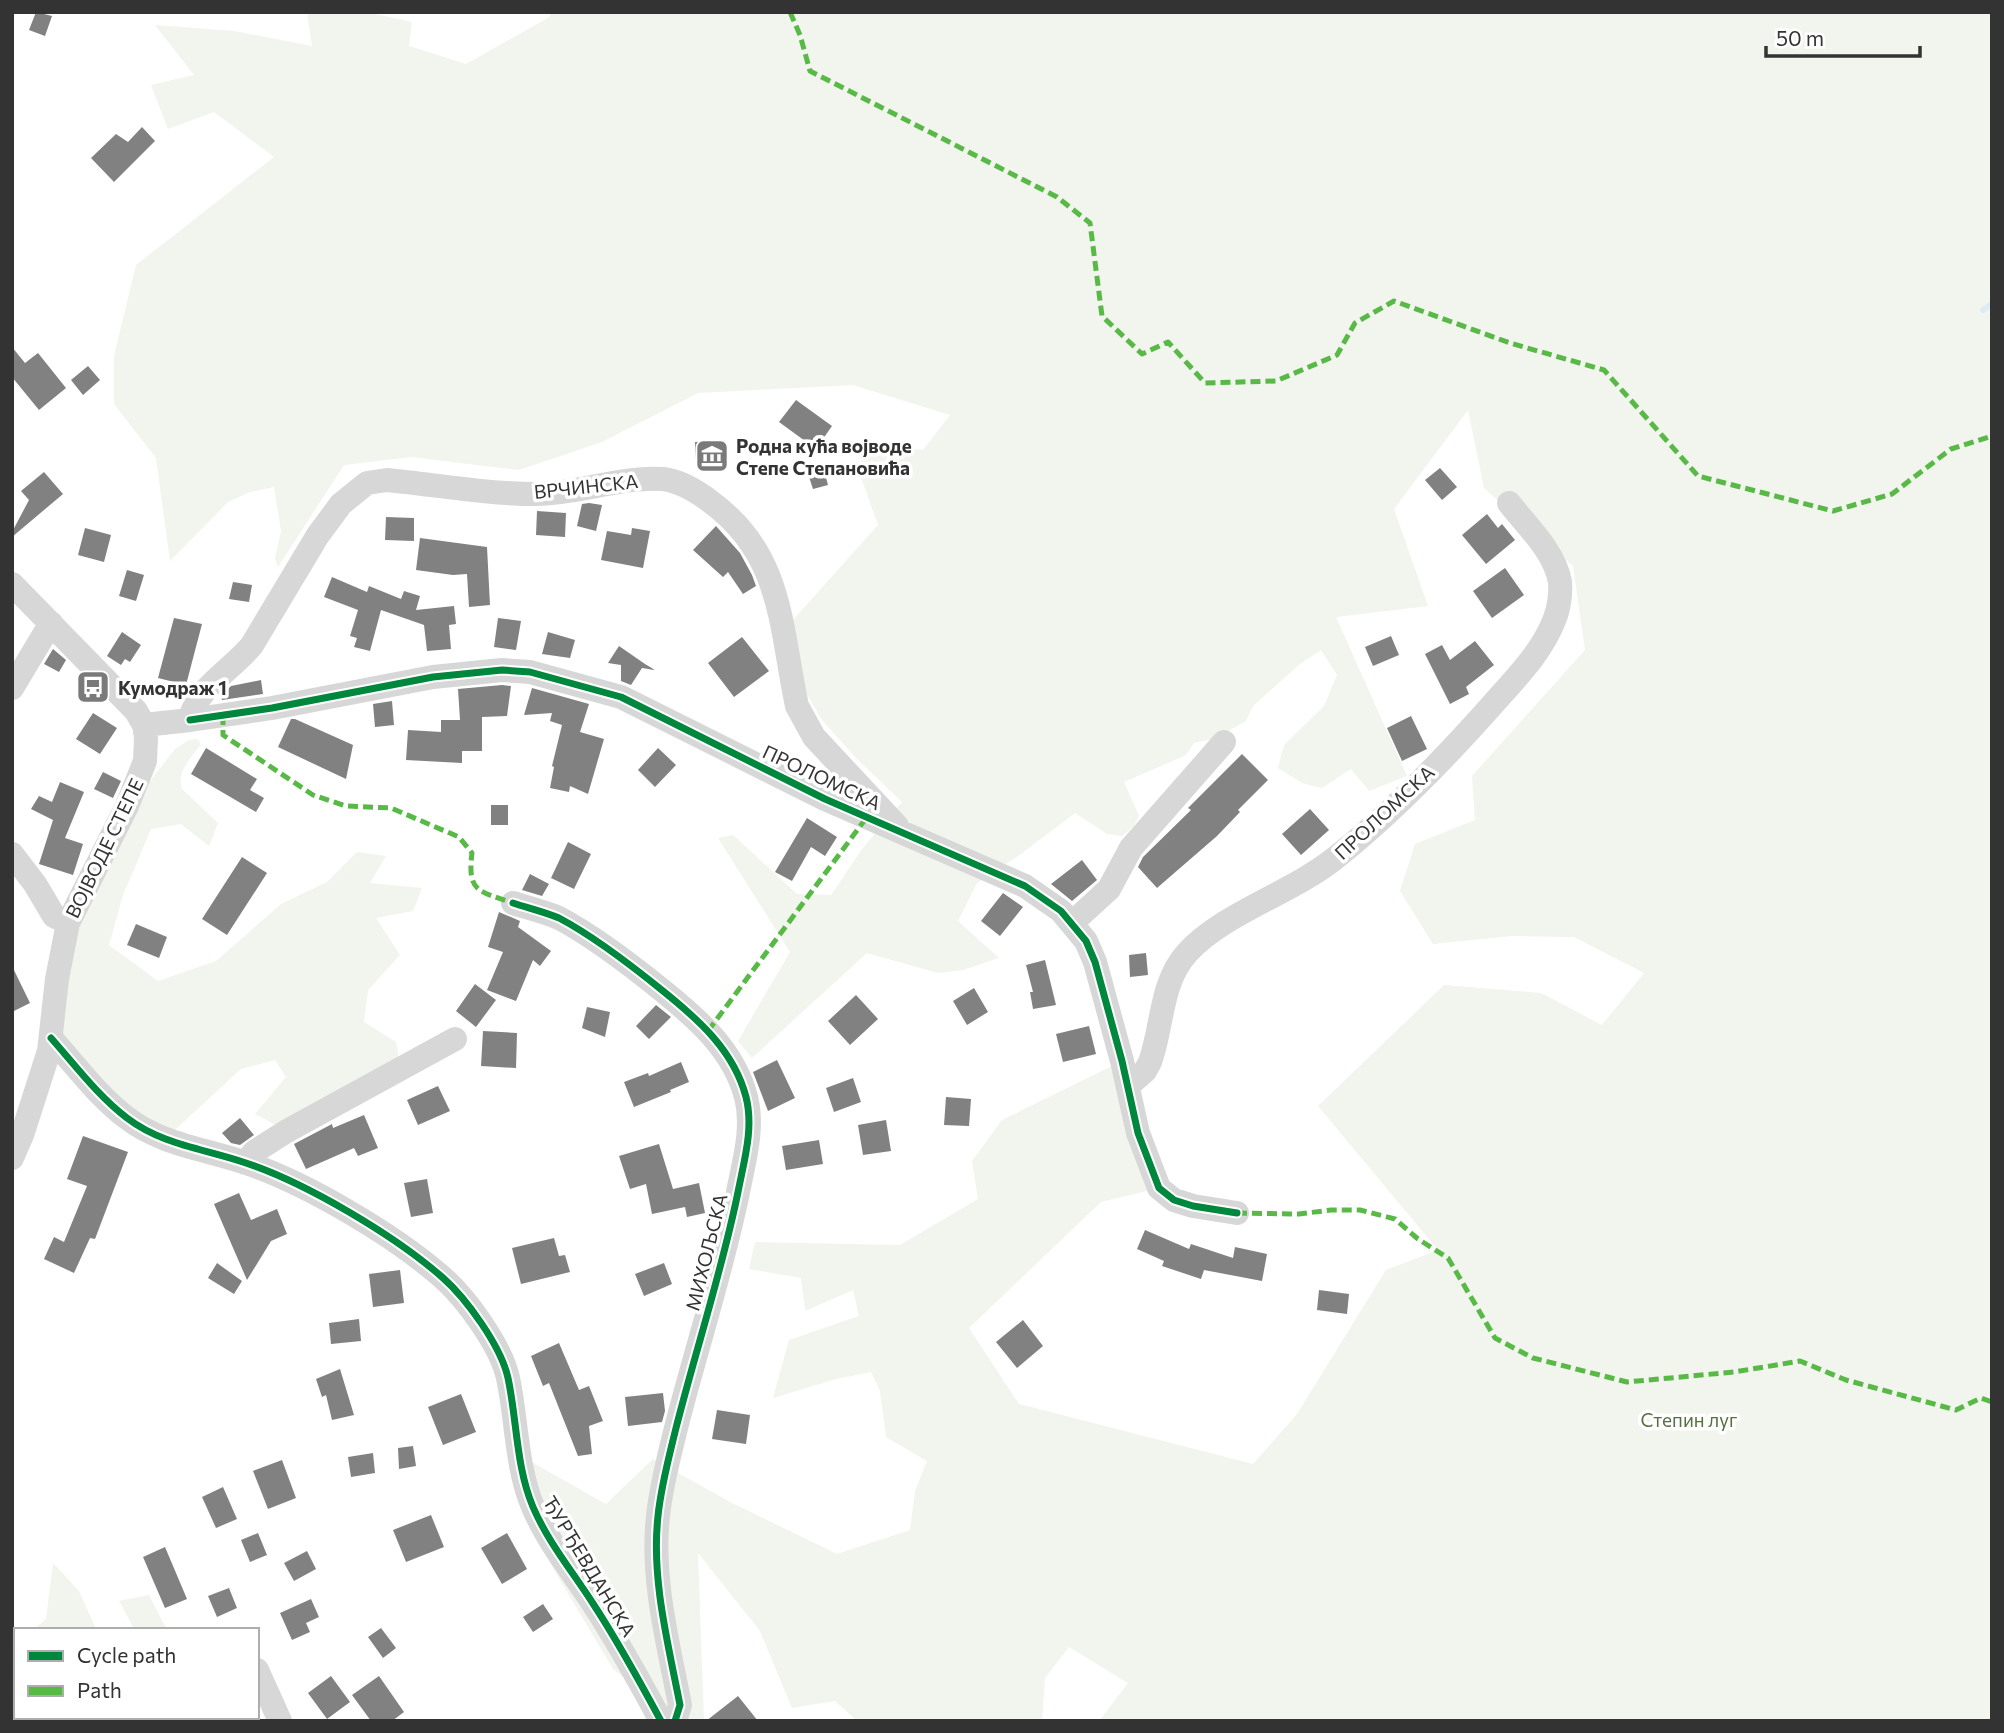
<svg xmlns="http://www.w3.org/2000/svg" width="2004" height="1733" font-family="Commissioner,sans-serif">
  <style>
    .green { fill: #f1f5ed }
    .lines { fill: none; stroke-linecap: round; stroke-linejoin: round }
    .stream { stroke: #ddebf3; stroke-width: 6 }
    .building { fill: #818181 }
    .minor { stroke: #d7d7d7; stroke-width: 24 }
    .quiet { stroke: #58b947; stroke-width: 5; stroke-dasharray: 10 5; stroke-linecap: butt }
    .cycleway-casing { stroke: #fff; stroke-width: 11 }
    .cycleway { stroke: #00873e; stroke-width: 7 }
    .labels { text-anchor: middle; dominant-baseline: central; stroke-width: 7; stroke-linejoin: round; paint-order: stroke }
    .poi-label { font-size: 19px; font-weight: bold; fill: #333; stroke: #fff; text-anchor: start }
    .street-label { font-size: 19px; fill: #333; stroke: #fff }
    .park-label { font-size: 19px; fill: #56703f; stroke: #fff }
  </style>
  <rect width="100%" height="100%" fill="#fff"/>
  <path class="green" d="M307,12H366L412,22L409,46L466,64L548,18L552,12H1992V1721H1099L1128,1683L1069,1647L1045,1678L1042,1721H857L835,1701L792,1708L760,1631L698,1553L704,1721H679L613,1669L529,1528L521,1456L606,1504L653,1459L732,1503L837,1554L910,1530L915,1491L927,1461L886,1437L880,1391L871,1372L836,1379L773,1398L789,1340L859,1316L853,1290L805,1311L801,1278L749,1269L755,1242L900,1245L978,1199L972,1161L1002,1120L1122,1061L1159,1188L1101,1202L969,1328L1019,1404L1253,1464L1297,1414L1386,1270L1438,1250L1318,1106L1444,985L1541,993L1602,1025L1644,973L1574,937L1512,936L1433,944L1400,891L1415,844L1475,820L1472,776L1585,650L1573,566L1484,488L1468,410L1394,509L1428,606L1336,617L1407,776L1369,791L1351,769L1322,788L1302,783L1278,768L1284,745L1324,706L1337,675L1321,650L1300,664L1253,706L1246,721L1214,739L1194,743L1186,755L1124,782L1139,816L1134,826L1122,836L1107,834L1075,813L1021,854L977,883L958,921L999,958L963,970L938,973L867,953L752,1058L738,1041L790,952L718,838L733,835L797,894L831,895L862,849L902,802L857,759L822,720L788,662L783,631L878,525L858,469L867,443L923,450L950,415L853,385L698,393L602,442L519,470L411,457L344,465L278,567L275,559L281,531L274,487L250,492L228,502L170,561L156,458L114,404V356L136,265L274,157L214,112L168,129L151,85L194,75L155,25L234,31L312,46Z
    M197,739L201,744C191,758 176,772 182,789L218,823L209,846L181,824L151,829L123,895L109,945L158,981L216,961L281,904L327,882L357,852L386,856L370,883L422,888L413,911L376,918L400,955L368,990L364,1022L396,1042L401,1070L287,1131L255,1114L286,1077L275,1060L241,1069L165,1139L128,1119L61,1040L64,980L78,925L140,794L175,749L189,740Z
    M53,1563L79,1591L95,1627H133L119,1601L149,1595L167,1630H33L46,1619Z
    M16,1645V1717H221L222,1721H16L12,1715V1647Z"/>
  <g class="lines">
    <path class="stream" d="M1983,310L1992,304"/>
  </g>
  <path class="building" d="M36,12L52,16L45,36L29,30Z
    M142,127L155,141L114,182L91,158L116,134L128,142Z
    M12,347L25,363L38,353L66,388L39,410L12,377Z
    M88,366L100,380L83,395L71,380Z
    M796,400L832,426L816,449L779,422Z
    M715,441V459H696L695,442Z
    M823,466L828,485L813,489L807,471Z
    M1440,468L1457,487L1442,500L1425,480Z
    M44,472L63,494L12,537V532L29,500L21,491Z
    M589,503L602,505L596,531L577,526L582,504Z
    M537,511L566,513L565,537L536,535Z
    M1487,514L1498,528L1502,524L1515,540L1486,564L1462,535Z
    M386,517L414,518V541L385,540Z
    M716,526L740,553L752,575L756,586L743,594L728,572L723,577L693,550Z
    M85,528L111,535L104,562L78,555Z
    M632,528L650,531L643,568L601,560L607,531L631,535Z
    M420,538L487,547L490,605L469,607L467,574L453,575L416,570Z
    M1505,568L1524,595L1492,618L1473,591Z
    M127,570L144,575L136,601L119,596Z
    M332,577L367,592L369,586L401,599L404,591L420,596L416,610L454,606L456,624L449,625L451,649L427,651L424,625L381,610L370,651L354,647L357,638L350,636L358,610L324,597Z
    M233,582L252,585L249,602L229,599Z
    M174,618L202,624L186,685L158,678Z
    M498,618L521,621L516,650L494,647Z
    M122,632L141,645L130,662L125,659L121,665L107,656Z
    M548,632L575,640L570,658L542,654Z
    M1391,636L1399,655L1373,666L1365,647Z
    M742,637L769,671L734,697L708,663Z
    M1475,641L1494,665L1466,687L1469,694L1450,704L1425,654L1442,645L1450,660Z
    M619,646L645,664L655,670L642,668L631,685L621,681V665L608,663Z
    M53,649L66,660L59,672L44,664Z
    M261,680L263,694L222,700L221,696L231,686Z
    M502,685L511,686L507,716L482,717V751H462V763L406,760L408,730L441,732V720H460L458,689Z
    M532,688L589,704L580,732L604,739L588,794L570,786L569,792L550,788L554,767L552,766L562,725L550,721L552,713L524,715Z
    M392,701L394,725L375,727L373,704Z
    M93,713L117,728L100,754L76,739Z
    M1411,716L1427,749L1402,761L1387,728Z
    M291,719H295L353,745L346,779L278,747Z
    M206,748L257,779L250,790L264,798L256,812L191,774Z
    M658,748L676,765L655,787L638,770Z
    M1242,754L1268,780L1238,810L1240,812L1217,836L1157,888L1138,867L1143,857L1191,810L1188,808Z
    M103,772L121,781L113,798L94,789Z
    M60,782L84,792L65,838L83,844L73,875L39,864L53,820L31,809L39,796L52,802Z
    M491,805H508V825H491Z
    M1310,809L1329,830L1301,855L1282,834Z
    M807,818L837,837L825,856L811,847L792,881L775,872Z
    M568,842L591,854L574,889L551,878Z
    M242,857L267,873L227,935L202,919Z
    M1082,860L1097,880L1072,901L1051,884Z
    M530,874L549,884L542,896L522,890Z
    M1003,893L1023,907L1000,936L981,921Z
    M499,912L520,921L518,927L551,951L540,966L533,960L516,1001L487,990L503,952L488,947Z
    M136,924L167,937L159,958L127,945Z
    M1146,953L1148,975L1130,977L1129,955Z
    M1045,960L1056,1005L1033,1009L1030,992H1033L1026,965Z
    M12,966L30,1003L12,1012Z
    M475,984L496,1000L476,1027L456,1011Z
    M974,988L988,1012L967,1025L953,1001Z
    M856,995L878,1019L850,1045L828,1021Z
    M656,1005L671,1017L649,1039L636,1026Z
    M587,1007L610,1012L605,1037L582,1028Z
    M1089,1026L1096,1054L1063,1062L1056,1034Z
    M483,1031L517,1033L516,1068L481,1066Z
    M777,1060L795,1098L768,1111L753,1072Z
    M681,1062L689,1082L670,1090L671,1092L634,1107L624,1082L648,1073L649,1076Z
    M853,1078L861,1102L834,1112L826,1088Z
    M438,1086L450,1111L418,1125L407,1100Z
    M946,1097L971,1099L969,1126L944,1125Z
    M364,1115L378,1148L358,1156L354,1148L306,1169L294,1144L332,1124L333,1128Z
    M240,1118L254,1135L240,1145L231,1143L222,1133Z
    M886,1120L891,1151L863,1155L858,1125Z
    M83,1136L128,1152L95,1239L90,1238L74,1273L44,1259L54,1237L64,1242L87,1186L67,1179Z
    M819,1140L823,1164L786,1170L782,1146Z
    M659,1144L673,1189L699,1183L705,1213L687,1217L685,1207L652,1214L646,1184L630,1189L619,1156Z
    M427,1179L433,1213L411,1217L404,1183Z
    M239,1193L251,1220L277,1209L287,1234L271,1241L247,1280L214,1204Z
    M1145,1230L1189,1249L1191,1244L1233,1258L1235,1247L1267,1254L1262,1281L1204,1270L1201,1279L1162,1266L1164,1261L1137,1249Z
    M554,1238L559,1256L565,1255L570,1272L521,1284L512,1248Z
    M217,1263L242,1281L234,1294L208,1278Z
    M664,1263L672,1284L644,1296L635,1274Z
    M400,1270L404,1303L373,1307L369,1274Z
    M1319,1290L1349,1294L1347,1314L1317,1310Z
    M359,1319L361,1341L331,1344L329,1323Z
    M1023,1320L1043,1346L1017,1368L996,1342Z
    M559,1343L579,1390L589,1386L603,1421L589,1426L592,1454L578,1456L549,1383L543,1386L531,1356Z
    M340,1369L354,1415L332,1420L326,1395L322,1397L316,1379Z
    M663,1393L665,1411L662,1422L628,1426L625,1397Z
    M461,1394L476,1432L443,1445L428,1407Z
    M717,1410L750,1415L746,1444L712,1439Z
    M413,1446L416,1466L399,1469L398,1448Z
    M373,1453L375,1473L351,1477L348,1457Z
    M282,1460L296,1498L268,1509L253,1471Z
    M223,1487L237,1519L216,1528L202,1497Z
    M431,1515L444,1547L406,1562L393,1530Z
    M258,1533L267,1555L250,1562L241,1540Z
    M507,1533L527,1569L502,1584L481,1548Z
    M165,1547L187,1599L165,1608L143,1557Z
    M307,1551L316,1569L294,1581L284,1563Z
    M229,1588L237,1608L217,1617L208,1596Z
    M311,1599L319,1617L306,1623L310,1632L292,1640L280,1613Z
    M543,1604L553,1619L533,1632L523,1617Z
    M381,1628L396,1648L383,1658L368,1637Z
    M331,1676L350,1702L327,1719L308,1693Z
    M379,1676L404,1712L392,1721H371L352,1695Z
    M738,1696L758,1721H706Z"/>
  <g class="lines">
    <path class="minor" d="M12,584L136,711L144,725L146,738L145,761L127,806L68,923L57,979L49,1051L22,1135L12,1158
      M12,688L51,623
      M190,720L272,708L433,677L502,670L530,672L621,697L825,799L1025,886L1061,911L1086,941L1095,962L1122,1061L1138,1133L1159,1188L1174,1200L1193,1206L1237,1213
      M144,725L190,720C195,689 233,669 252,645L318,535L341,504L367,483L387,480C437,485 487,494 536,494C579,494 621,476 663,479C680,481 698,492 711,502C783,555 780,626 797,706L814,737L897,826
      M12,854L35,884L54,916L68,923
      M513,903C528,908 545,912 559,918C595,937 631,965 663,991C699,1020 734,1051 746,1097C754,1128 744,1161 738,1192C722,1271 696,1349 676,1428C669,1457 661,1486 658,1516C651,1578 668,1643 680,1705L675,1721
      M1072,923L1109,889L1131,848L1224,742
      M51,1038C75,1065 98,1096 127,1118C162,1145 206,1149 246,1163C306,1183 394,1235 442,1277C466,1298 501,1346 508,1378C517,1420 516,1467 533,1507C548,1542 572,1571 592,1602C617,1640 639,1680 661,1721
      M1129,1085L1145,1071L1150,1062C1163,1026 1160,983 1187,953C1222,914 1291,893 1334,859C1390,815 1446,757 1493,704C1516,678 1543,651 1555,618C1559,608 1561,593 1560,582C1555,552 1527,526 1509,503
      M245,1163L254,1152L287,1131L455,1039
      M257,1670L280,1721"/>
    <path class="quiet" d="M790,12L800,35L810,71L1057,197L1090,223L1102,316L1142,354L1168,342L1205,383L1276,381L1337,355L1355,323L1394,301L1510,343L1604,370L1698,476L1833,511L1892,494L1951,449L1992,436
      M223,715V735L313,795L346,806L391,808L459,837L472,853C467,893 479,891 513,903
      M708,1031L867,817
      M1237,1213L1299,1214L1331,1210H1360L1395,1219L1418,1239L1448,1258L1495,1338L1533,1358L1627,1382L1734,1372L1800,1361L1846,1380L1956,1410L1981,1398L1992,1402"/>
    <defs>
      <path id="cycleway" d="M190,720L272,708L433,677L502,670L530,672L621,697L825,799L1025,886L1061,911L1086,941L1095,962L1122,1061L1138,1133L1159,1188L1174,1200L1193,1206L1237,1213
        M513,903C528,908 545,912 559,918C595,937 631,965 663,991C699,1020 734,1051 746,1097C754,1128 744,1161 738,1192C722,1271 696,1349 676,1428C669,1457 661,1486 658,1516C651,1578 668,1643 680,1705L675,1721
        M51,1038C75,1065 98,1096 127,1118C162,1145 206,1149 246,1163C306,1183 394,1235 442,1277C466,1298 501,1346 508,1378C517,1420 516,1467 533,1507C548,1542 572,1571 592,1602C617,1640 639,1680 661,1721"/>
    </defs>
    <use href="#cycleway" class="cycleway-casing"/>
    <use href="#cycleway" class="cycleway"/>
  </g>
  <defs>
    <symbol id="museum-square" viewBox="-11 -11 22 22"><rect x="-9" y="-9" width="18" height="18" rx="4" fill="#7a7a7a" stroke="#fff"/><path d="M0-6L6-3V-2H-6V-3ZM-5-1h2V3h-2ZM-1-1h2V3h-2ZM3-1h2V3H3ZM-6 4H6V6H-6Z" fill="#fff"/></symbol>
    <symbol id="bus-square" viewBox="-11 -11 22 22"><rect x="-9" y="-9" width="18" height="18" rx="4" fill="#7a7a7a" stroke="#fff"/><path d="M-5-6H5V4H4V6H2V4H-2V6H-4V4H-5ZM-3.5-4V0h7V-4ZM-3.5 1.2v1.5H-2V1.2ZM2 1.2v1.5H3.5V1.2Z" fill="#fff"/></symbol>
  </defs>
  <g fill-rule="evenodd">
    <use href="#museum-square" x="693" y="437" width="38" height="38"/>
    <use href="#bus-square" x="74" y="668" width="38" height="38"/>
  </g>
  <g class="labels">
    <g class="poi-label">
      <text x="736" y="445">Родна кућа војводе<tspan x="736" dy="22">Степе Степановића</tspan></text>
      <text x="118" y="687">Кумодраж 1</text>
    </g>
    <g class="street-label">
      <text transform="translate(586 486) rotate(-6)">ВРЧИНСКА</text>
      <text transform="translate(822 777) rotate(25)">ПРОЛОМСКА</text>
      <text transform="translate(1384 812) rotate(-43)">ПРОЛОМСКА</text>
      <text transform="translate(104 848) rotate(-64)">ВОЈВОДЕ СТЕПЕ</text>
      <text transform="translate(706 1252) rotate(-76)">МИХОЉСКА</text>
      <text transform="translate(590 1566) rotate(59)">ЂУРЂЕВДАНСКА</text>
    </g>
    <g class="park-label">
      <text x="1689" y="1419">Степин луг</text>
    </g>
  </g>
  <rect width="2004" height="1733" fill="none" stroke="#333333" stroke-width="28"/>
  <rect x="14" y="1628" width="245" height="91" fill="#ffffff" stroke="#adadad" stroke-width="2"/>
  <rect x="28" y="1651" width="35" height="10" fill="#00873e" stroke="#adadad" stroke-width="2"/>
  <text x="77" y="1663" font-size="21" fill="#333333">Cycle path</text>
  <rect x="28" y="1686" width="35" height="10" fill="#58b947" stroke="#adadad" stroke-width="2"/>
  <text x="77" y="1698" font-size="21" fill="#333333">Path</text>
  <path d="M1766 46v10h154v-10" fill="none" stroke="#333333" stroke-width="3.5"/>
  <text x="1776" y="46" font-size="21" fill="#333333" stroke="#ffffff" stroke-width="5" paint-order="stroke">50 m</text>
</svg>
